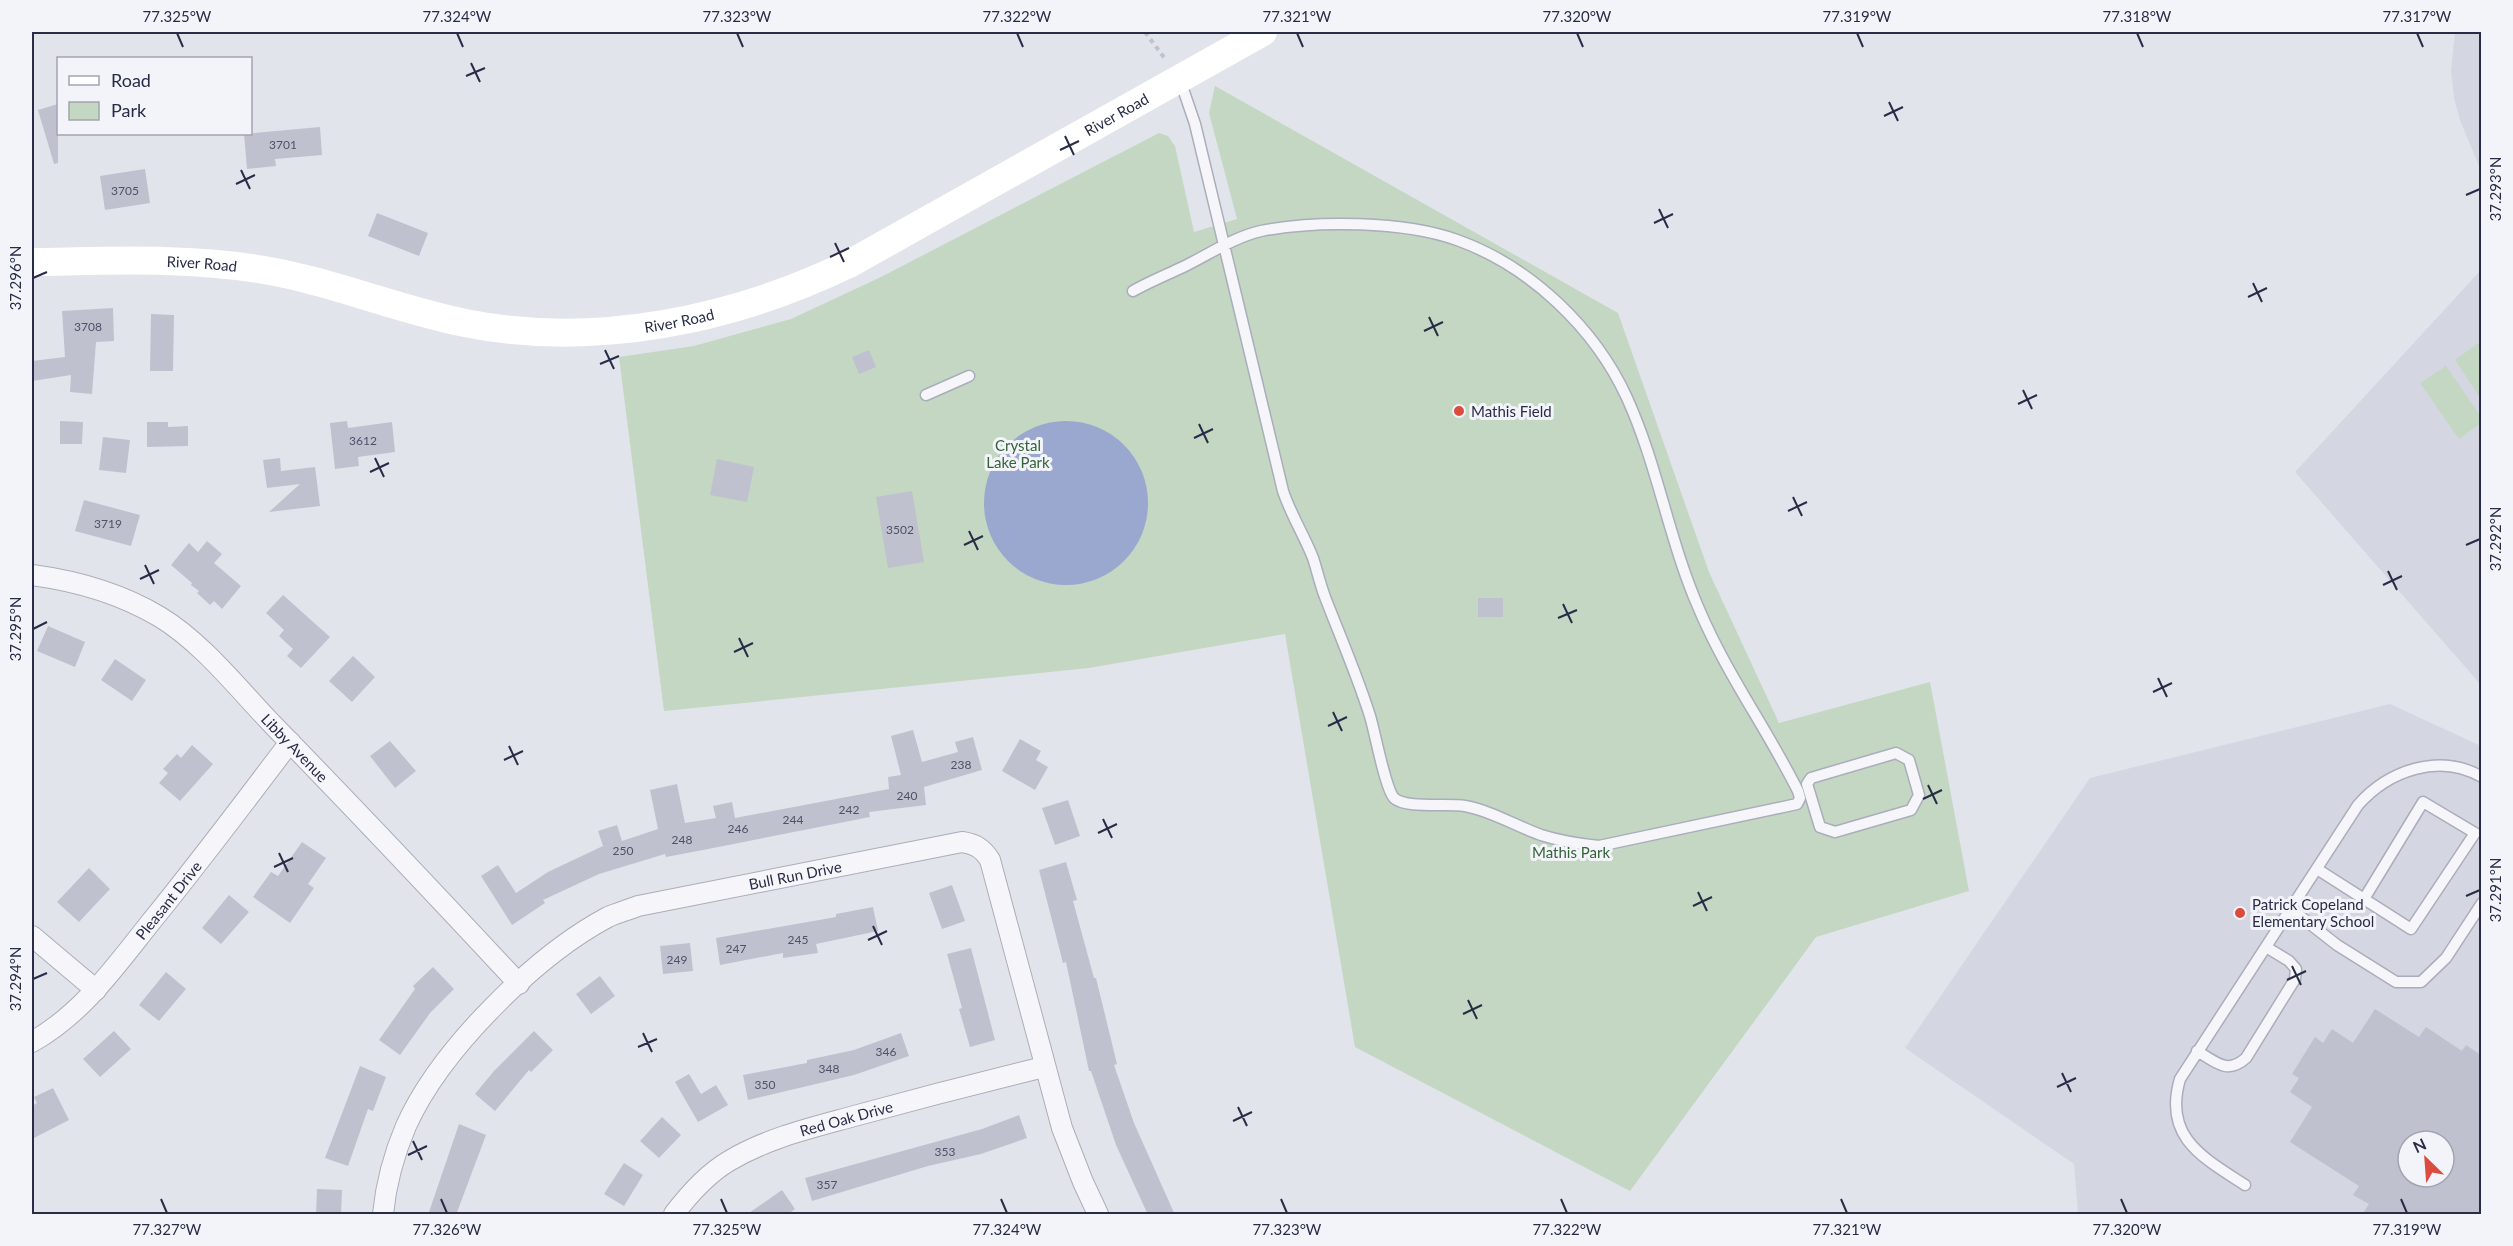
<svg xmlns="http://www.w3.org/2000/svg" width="2513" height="1246" font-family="Lato,sans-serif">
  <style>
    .built { fill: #d4d6e1; fill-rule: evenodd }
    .green { fill: #c3d7c3 }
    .water { fill: #9aa7cf }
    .building { fill: #bfc1cf; fill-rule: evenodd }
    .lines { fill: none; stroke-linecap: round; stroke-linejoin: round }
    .lane-casing { stroke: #aaadba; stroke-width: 13 }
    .street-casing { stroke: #aaadba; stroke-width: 22 }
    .path { stroke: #c0c1cb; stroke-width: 4; stroke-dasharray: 4.5 4.5; stroke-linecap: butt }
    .lane { stroke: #f6f6fa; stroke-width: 10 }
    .street { stroke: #f6f6fa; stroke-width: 20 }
    .secondary { stroke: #fff; stroke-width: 28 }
    .ticks { fill: none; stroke: #282c46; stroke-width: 2 }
    .poi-dot { fill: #dc4b3d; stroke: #f3f4f9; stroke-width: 2 }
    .labels { text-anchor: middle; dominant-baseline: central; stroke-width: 6; stroke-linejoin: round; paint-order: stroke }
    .number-label { font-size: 12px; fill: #4e5168 }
    .street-label { font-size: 15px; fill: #282c46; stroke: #f3f4f9 }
    .poi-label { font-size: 15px; fill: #282c46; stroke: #f3f4f9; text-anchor: start }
    .park-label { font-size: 15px; fill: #346337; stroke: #f3f4f9 }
    .neatline { fill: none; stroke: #282c46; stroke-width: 2 }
    .ticks-label { font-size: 15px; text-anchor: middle; fill: #282c46 }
  </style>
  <rect width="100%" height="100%" fill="#e2e4ec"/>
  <path class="built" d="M2455,32H2481V171L2460,120L2454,98L2451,70Z
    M2481,270V685L2295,472Z
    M2390,704L2481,746V1214H2078L2074,1164L1905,1048L2090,778ZM2408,1141H2444V1177H2408Z"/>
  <path class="green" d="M1215,86L1618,313L1709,572L1779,723L1930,682L1969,891L1816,937L1630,1191L1355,1047L1285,634L1089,668L664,711L619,357L694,346L791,319L881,277L1159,133L1168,136L1175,146L1194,232L1237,219L1209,113Z
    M2480,342L2482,343L2481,399L2455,360Z
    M2446,366L2481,417V423L2459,439L2420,383Z"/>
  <path class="water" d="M984 503a82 82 0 1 1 164 0a82 82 0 1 1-164 0Z"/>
  <path class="building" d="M58,104V163L54,164L38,110Z
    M320,127L322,155L275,159L276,166L247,169L244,134Z
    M145,169L150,203L105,210L100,176Z
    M377,213L428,233L419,256L368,236Z
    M113,308L114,341L96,342L92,394L70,392L71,375L32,381V361L65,357L62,311Z
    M151,314L174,315L173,371H150Z
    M869,350L876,367L859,374L852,357Z
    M60,421L83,422L82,444H60Z
    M347,421L348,428L392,422L395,452L358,457L359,466L335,469L330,423Z
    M147,422H168V427L188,426V446L147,447Z
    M103,437L130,440L126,473L99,470Z
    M280,458L281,471L315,467L320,506L269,512L300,484L267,488L263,460Z
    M717,459L754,467L747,502L710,495Z
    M912,491L924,562L888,568L876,497Z
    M84,500L140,515L131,546L75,531Z
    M207,541L222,554L214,563L241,586L222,609L214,601L210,605L197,593L199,591L191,585L192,583L171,565L189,543L198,552Z
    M283,595L330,637L301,668L287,656L293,649L279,636L284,630L266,613Z
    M1478,598H1503V617H1478Z
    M48,626L85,642L75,667L37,651Z
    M353,656L375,677L352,702L329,681Z
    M115,659L146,680L132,701L101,680Z
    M913,730L922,762L958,752L955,742L973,737L982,770L924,787L926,805L869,812L870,817L703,850L666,857L665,854L599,874L543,900L545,903L512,925L481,876L498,865L516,893L548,872L603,846L598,831L617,825L622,841L658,829L650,790L677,784L685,823L716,818L713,806L732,802L735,818L889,789L888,777L901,775L891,736Z
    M1020,739L1041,751L1036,760L1048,767L1035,790L1002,771Z
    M390,741L416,771L395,788L370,756Z
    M192,745L213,764L180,801L159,783L168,773L163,769L177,754L181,758Z
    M1068,800L1080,836L1055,845L1042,808Z
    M302,842L326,858L308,884L314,888L290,923L253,897L271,872L278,876Z
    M1066,862L1077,900L1073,901L1094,978H1096L1117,1064L1114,1065L1134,1123L1175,1215H1148L1116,1145L1091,1071H1089L1066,962L1063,963L1039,870Z
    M89,868L110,889L79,922L57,902Z
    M952,885L965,921L942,929L929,893Z
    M229,895L249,912L221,944L202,928Z
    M873,907L878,931L816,944L818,953L783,958V953L720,965L716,938L836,917V914Z
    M690,943L693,971L663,974L660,946Z
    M971,948L995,1040L970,1047L959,1009L962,1008L947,954Z
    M433,967L454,989L430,1013L400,1055L379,1040L415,989L413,986Z
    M166,972L186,989L159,1021L139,1005Z
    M600,976L615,996L591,1014L576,994Z
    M2375,1009L2419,1037L2426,1027L2462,1051L2466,1045L2481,1055V1215H2362L2369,1204L2353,1195L2359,1186L2290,1142L2312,1107L2290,1092L2299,1078L2292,1074L2315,1037L2323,1043L2332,1029L2353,1043ZM2408,1141H2444V1177H2408Z
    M114,1031L131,1049L100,1077L83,1059Z
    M534,1031L553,1050L531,1072L529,1070L495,1111L475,1094L494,1071Z
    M901,1033L909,1056L854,1075L748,1100L743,1075L807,1063V1060L854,1050Z
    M360,1066L386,1077L373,1111L368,1109L348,1166L325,1158Z
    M689,1074L701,1094L716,1085L728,1105L698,1122L675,1082Z
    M53,1088L69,1120L32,1139V1106L37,1103L34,1097Z
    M1019,1115L1027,1138L981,1154L928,1166L812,1201L805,1178L982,1129Z
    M662,1117L681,1135L659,1158L640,1141Z
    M459,1124L486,1135L456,1215H428Z
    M624,1163L643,1175L624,1206L604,1194Z
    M317,1189L342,1190L341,1215H316Z
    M782,1190L795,1209L787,1215H746Z"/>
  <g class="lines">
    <defs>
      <path id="lane" d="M1133,291C1149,282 1166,275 1183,267C1208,255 1234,237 1261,231C1316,220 1404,221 1457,240C1530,266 1595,328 1627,398C1658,466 1669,541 1699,609C1726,673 1767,729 1798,791L1800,798L1797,804L1599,846C1579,844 1560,841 1541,835C1516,826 1492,811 1465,806C1447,803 1406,809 1394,798C1385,788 1375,732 1370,716C1357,675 1340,636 1325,597C1320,584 1317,570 1313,558C1304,535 1291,515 1283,491L1195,124L1180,80
        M926,395L969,376
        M1896,753L1909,760L1919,795L1911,810L1835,832L1820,827L1807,784L1811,778Z
        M2317,869L2411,929L2475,833L2423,802L2364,899
        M2291,909L2337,945L2396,982H2421L2446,958L2482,903
        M2197,1051C2216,1062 2227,1075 2246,1058L2295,979L2296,969L2289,961L2266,947
        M2245,1185C2202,1157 2163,1137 2180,1079L2358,805C2388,771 2439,752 2482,777"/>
      <g id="street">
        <path id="s1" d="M32,575C77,581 120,593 160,617C203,643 240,691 275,727C357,811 438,897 519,984"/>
        <path d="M32,936L96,990"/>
        <path id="s2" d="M32,1042C82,1014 115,967 150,923C198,864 244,803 290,742"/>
        <path id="s3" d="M383,1214C386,1184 394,1154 406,1126C440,1050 535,956 608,917C617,913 628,910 638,906L962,842C976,844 983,849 990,860L1062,1128L1083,1182L1098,1214"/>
        <path id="s4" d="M674,1214C690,1193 707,1174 729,1161C769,1137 815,1127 858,1115C920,1098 982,1082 1044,1067"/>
      </g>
    </defs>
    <use href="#lane" class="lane-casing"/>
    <use href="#street" class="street-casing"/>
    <path class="path" d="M1145,32L1166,60"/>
    <use href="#lane" class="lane"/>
    <use href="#street" class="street"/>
    <path class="secondary" id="s5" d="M32,262C107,261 184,257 258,269C329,280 395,309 465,323C594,349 733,320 849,264L1263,32"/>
  </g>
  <path class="ticks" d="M177,33L183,47M457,33L463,47M737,33L743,47M1017,33L1023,47M1297,33L1303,47M1577,33L1583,47M1857,33L1863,47M2137,33L2143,47M2417,33L2423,47M471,63L480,82M466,76L485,68M1889,102L1898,121M1884,116L1903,107M1065,136L1074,155M1060,150L1079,141M241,170L250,189M236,184L255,175M2466,195L2480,189M1659,209L1668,228M1654,223L1673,214M835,243L844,262M830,257L849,248M33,278L47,272M2253,283L2262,302M2248,297L2267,288M1429,317L1438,336M1424,331L1443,322M605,350L614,369M600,364L619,356M2023,390L2032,409M2018,404L2037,395M1199,424L1208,443M1194,438L1213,429M375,458L384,477M370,472L389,463M1793,497L1802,516M1788,511L1807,502M969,531L978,550M964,545L983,536M2466,545L2480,539M145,565L154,584M2388,571L2397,590M140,579L159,570M2383,585L2402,576M1563,604L1572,623M1558,618L1577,610M33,629L47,622M739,638L748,657M734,652L753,643M2158,678L2167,697M2153,692L2172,683M1333,712L1342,731M1328,726L1347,717M509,746L518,765M504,760L523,751M1928,785L1937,804M1923,799L1942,790M1103,819L1112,838M1098,833L1117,824M279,853L288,872M274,867L293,858M1698,892L1707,911M2466,896L2480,890M1693,906L1712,897M873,926L882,945M868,940L887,931M2292,966L2301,985M33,979L47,973M2287,980L2306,971M1468,1000L1477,1019M1463,1014L1482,1005M643,1033L652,1052M638,1047L657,1039M2062,1073L2071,1092M2057,1087L2076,1078M1238,1107L1247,1126M1233,1121L1252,1112M413,1141L422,1160M408,1155L427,1146M161,1199L167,1213M441,1199L447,1213M721,1199L727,1213M1001,1199L1007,1213M1281,1199L1287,1213M1561,1199L1567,1213M1841,1199L1847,1213M2121,1199L2127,1213M2401,1199L2407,1213"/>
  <g class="poi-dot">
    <circle cx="1459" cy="411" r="6"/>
    <circle cx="2240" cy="913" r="6"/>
  </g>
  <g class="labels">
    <g class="number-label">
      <text x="283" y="144">3701</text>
      <text x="125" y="190">3705</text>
      <text x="88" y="326">3708</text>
      <text x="363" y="440">3612</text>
      <text x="108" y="523">3719</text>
      <text x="900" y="529">3502</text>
      <text x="961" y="764">238</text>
      <text x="907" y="795">240</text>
      <text x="849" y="809">242</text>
      <text x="793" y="819">244</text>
      <text x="738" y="828">246</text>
      <text x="682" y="839">248</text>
      <text x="623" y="850">250</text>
      <text x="798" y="939">245</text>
      <text x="736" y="948">247</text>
      <text x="677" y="959">249</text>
      <text x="886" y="1051">346</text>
      <text x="829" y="1068">348</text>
      <text x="765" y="1084">350</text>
      <text x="945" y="1151">353</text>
      <text x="827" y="1184">357</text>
    </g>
    <g class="street-label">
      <text stroke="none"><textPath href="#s5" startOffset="1142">River Road</textPath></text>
      <text stroke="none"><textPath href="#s5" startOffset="170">River Road</textPath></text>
      <text stroke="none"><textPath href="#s5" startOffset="656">River Road</textPath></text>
      <text stroke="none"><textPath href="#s1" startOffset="324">Libby Avenue</textPath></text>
      <text stroke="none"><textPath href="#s3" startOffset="578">Bull Run Drive</textPath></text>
      <text stroke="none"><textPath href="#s2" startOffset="198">Pleasant Drive</textPath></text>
      <text stroke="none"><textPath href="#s4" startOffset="202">Red Oak Drive</textPath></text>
    </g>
    <g class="poi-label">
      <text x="1471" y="411">Mathis Field</text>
      <text x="2252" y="904">Patrick Copeland<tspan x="2252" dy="17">Elementary School</tspan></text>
    </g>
    <g class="park-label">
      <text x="1018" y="445">Crystal<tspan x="1018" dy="17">Lake Park</tspan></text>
      <text x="1571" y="852">Mathis Park</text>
    </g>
  </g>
  <rect width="2513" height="1246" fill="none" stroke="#f3f4f9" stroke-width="66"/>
  <rect x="57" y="57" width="195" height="78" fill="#f3f4f9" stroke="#a2a4b1" stroke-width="1.5"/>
  <rect x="69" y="76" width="30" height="9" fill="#ffffff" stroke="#a2a4b1" stroke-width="1.5"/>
  <text x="111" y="87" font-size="18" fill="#282c46">Road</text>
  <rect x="69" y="102" width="30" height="18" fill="#c3d7c3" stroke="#a2a4b1" stroke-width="1.5"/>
  <text x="111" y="117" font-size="18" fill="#282c46">Park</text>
  <g transform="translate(2426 1159) rotate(335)"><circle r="28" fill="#f3f4f9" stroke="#a2a4b1" stroke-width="1.5"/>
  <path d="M0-4.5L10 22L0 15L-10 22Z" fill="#dc4b3d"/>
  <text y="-9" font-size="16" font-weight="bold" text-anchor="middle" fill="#282c46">N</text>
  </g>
  <rect x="33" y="33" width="2447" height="1180" class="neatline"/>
  <g class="ticks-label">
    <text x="177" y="22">77.325°W</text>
    <text x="457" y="22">77.324°W</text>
    <text x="737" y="22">77.323°W</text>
    <text x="1017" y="22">77.322°W</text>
    <text x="1297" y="22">77.321°W</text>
    <text x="1577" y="22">77.320°W</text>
    <text x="1857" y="22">77.319°W</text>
    <text x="2137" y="22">77.318°W</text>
    <text x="2417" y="22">77.317°W</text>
    <text transform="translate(2496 189) rotate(-90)" y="5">37.293°N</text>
    <text transform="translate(16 278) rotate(-90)" y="5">37.296°N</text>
    <text transform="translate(2496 539) rotate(-90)" y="5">37.292°N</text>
    <text transform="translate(16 629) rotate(-90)" y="5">37.295°N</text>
    <text transform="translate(2496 890) rotate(-90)" y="5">37.291°N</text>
    <text transform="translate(16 979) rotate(-90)" y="5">37.294°N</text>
    <text x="167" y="1235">77.327°W</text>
    <text x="447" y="1235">77.326°W</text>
    <text x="727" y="1235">77.325°W</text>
    <text x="1007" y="1235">77.324°W</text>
    <text x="1287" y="1235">77.323°W</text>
    <text x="1567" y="1235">77.322°W</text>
    <text x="1847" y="1235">77.321°W</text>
    <text x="2127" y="1235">77.320°W</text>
    <text x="2407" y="1235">77.319°W</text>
  </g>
</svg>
